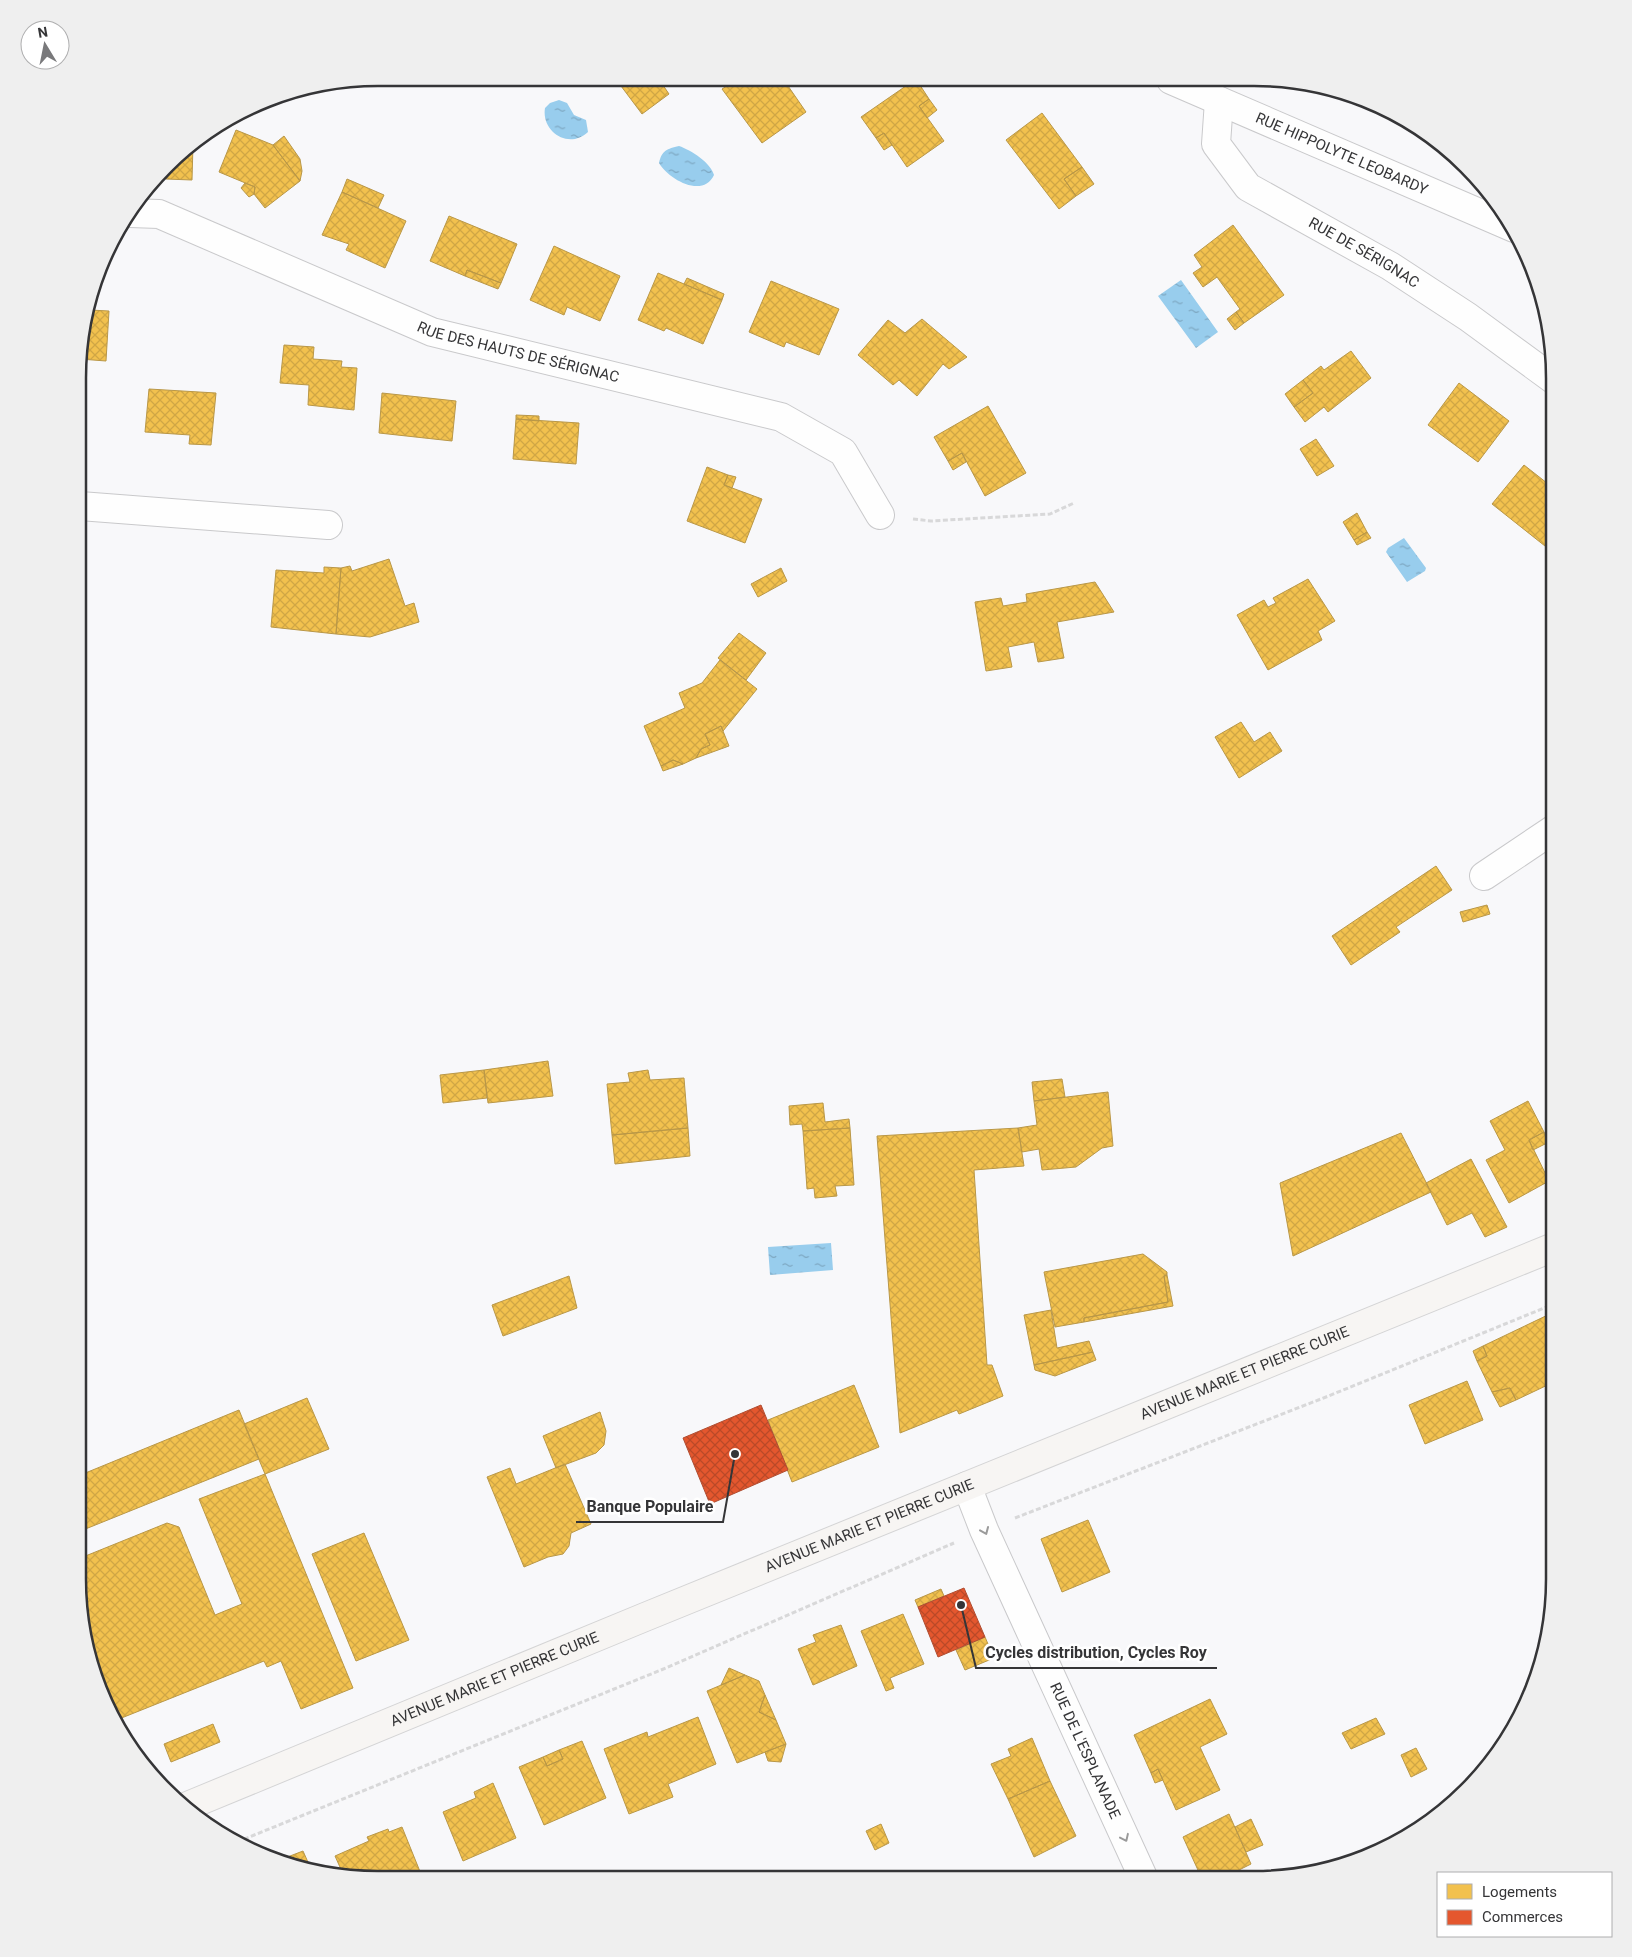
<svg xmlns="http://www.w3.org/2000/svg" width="1632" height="1957" font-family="Roboto,sans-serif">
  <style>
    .water { fill: url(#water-ripples) }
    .homes { fill: url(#homes-cross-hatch); stroke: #b99747 }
    .shops { fill: url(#shops-cross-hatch); stroke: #b04d31 }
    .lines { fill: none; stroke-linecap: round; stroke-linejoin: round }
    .minor-casing { stroke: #c9c9cb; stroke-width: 30 }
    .primary-casing { stroke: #d4d4d5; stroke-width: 30 }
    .path { stroke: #d8d8d9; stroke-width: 3; stroke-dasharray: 5 2.5; stroke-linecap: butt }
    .minor { stroke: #fefefe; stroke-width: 28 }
    .primary { stroke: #f7f5f3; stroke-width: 28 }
    .oneway { stroke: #9a9a9a }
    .labels { text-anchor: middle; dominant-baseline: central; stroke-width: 5; stroke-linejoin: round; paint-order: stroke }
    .street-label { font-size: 15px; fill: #353537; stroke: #fff }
    .rim { fill: none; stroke: #353537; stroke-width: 2.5 }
    .leader { fill: none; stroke: #353537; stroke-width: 2 }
    .callout-dot { fill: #353537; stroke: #fff; stroke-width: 2 }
    .callout-label { font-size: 16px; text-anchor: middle; font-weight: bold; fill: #353537; stroke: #fff; stroke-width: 5; stroke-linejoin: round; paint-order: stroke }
  </style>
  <defs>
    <pattern id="water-ripples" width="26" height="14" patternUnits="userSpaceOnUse" patternTransform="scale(1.25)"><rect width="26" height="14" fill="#98cded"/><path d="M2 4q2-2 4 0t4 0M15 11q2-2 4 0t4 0" fill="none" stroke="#7da7c1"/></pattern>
    <pattern id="homes-cross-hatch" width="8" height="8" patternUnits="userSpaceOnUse" patternTransform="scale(1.25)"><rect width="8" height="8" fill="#f2c14e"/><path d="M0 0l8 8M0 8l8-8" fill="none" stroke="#d0a645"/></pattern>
    <pattern id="shops-cross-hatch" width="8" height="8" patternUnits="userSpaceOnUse" patternTransform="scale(1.25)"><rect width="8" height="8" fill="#e4572e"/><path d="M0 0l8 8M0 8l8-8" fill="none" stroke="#ba4928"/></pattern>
  </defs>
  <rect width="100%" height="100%" fill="#f8f8fa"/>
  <path class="water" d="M559,100L567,103L574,115L586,120L588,132C569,150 541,132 545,108L550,103Z
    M679,146C691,150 711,163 714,175C703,199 668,179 659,163C662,150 667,149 679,146Z
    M1181,280L1218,332L1196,348L1158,296Z
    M1404,538L1426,568L1425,571L1407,582L1386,552L1388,548Z
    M831,1243L833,1270L770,1275L768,1247Z"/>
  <path class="homes" d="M615,78H658L669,94L642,114Z
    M738,79H791L786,83L806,112L762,143L722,89Z
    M916,79L929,99L919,106L944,141L907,167L884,133L876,138L861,117Z
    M929,99L937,110L927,118L919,106Z
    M1042,113L1082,167L1064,179L1076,196L1059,209L1006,140Z
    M236,130L273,145L300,181L265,208L254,194L255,187L219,172Z
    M884,133L892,145L884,150L876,138Z
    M284,136L300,159L302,171L300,181L273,145Z
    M193,144L192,180L166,179L167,174H162L180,152Z
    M1082,167L1094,184L1076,196L1064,179Z
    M347,179L384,195L378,208L342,192Z
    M245,183L255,187L254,194L249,197L241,188Z
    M342,192L406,221L385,268L346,250L349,244L322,235Z
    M449,216L517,244L501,283L467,270L465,276L430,261Z
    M1233,225L1284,295L1244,323L1236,312L1240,309L1217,277L1203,287L1193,273L1202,267L1194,255Z
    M554,246L620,276L600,321L567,307L564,315L530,300Z
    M467,270L501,283L498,289L465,276Z
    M658,273L722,300L703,344L666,328L664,331L638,320Z
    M687,278L724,294L722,300L684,284Z
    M771,281L839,309L819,355L786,342L784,347L749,332Z
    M90,310L109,311L106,361L80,359V339Z
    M1236,312L1244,323L1235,330L1227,319Z
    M922,319L967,357L949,369L943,364L917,396L899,380L893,385L858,355L888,320L905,333Z
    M284,345L314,347L313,359L342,361L341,367L357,368L354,410L308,405L309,385L280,383Z
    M1351,351L1371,378L1328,412L1324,407L1305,422L1294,407L1313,393L1303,380L1321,366L1324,370Z
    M1303,380L1313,393L1294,407L1285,394Z
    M1459,383L1509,421L1478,462L1428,425Z
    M149,389L216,393L211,445L189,444L190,435L145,432Z
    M382,393L456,401L452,441L379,433Z
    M988,406L1026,473L985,496L962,453L948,461L934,437Z
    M516,415L539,416V421L516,419Z
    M516,419L579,423L576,464L513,459Z
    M1316,439L1334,466L1317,476L1300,449Z
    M962,453L966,462L953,470L948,461Z
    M1524,465L1552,487L1550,489L1554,492V544L1550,550L1492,504Z
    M707,467L728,475L724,485L762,499L745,543L687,521Z
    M728,475L736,477L732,488L724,485Z
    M1357,513L1367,532L1354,540L1343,522Z
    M1367,532L1371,538L1357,545L1354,540Z
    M389,559L405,606L414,603L419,622L370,637L336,634L341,568L350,566L352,571Z
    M324,567L341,568L336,634L271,627L276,570L324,573Z
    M781,568L787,581L758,597L751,584Z
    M1308,579L1335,621L1318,631L1322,640L1268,670L1237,615L1264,600L1268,607L1276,603L1273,598Z
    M1095,582L1114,612L1057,622L1064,658L1038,662L1034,642L1008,647L1012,667L986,671L975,602L1001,598L1003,606L1027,602L1026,594Z
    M739,633L766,653L746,680L718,658Z
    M720,660L757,689L723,731L721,726L705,734L710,745L701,749L696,758L683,764L673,760L661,766L644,726L685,708L679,693L702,683Z
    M1241,722L1254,742L1270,732L1282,751L1239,778L1215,737Z
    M721,726L729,746L696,758L701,749L710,745L705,734Z
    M673,760L683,764L663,771L661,766Z
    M1436,866L1452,890L1396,927L1400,932L1351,965L1332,936Z
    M1487,905L1490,914L1463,922L1460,912Z
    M548,1061L553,1096L488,1103L484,1070Z
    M484,1070L487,1098L443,1103L440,1075Z
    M648,1070L650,1080L684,1078L688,1128L612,1135L607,1084L630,1082L628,1073Z
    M1062,1079L1065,1097L1034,1101L1032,1082Z
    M1108,1092L1113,1146L1102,1148L1076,1167L1042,1170L1039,1149L1022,1152L1018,1128L1037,1125L1034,1101Z
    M1528,1101L1544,1132L1529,1140L1549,1181L1509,1203L1486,1160L1505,1150L1490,1121Z
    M823,1103L825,1122L849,1119L850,1128L803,1131L802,1124L790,1125L789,1106Z
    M688,1128L690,1156L615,1164L612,1135Z
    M850,1128L854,1185L835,1186L837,1196L815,1198L814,1188L807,1189L803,1131Z
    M1018,1128L1024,1166L974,1170L987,1365H992L1003,1396L959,1414L957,1410L900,1433L877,1136Z
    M1544,1132L1549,1142L1533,1150L1529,1140Z
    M1401,1133L1431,1192L1293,1256L1280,1183Z
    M1471,1159L1507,1227L1485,1237L1472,1213L1447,1225L1426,1183Z
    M1143,1254L1167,1272V1275L1164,1276L1168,1302L1084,1318V1322L1055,1327L1044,1272Z
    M1167,1275L1173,1306L1084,1322V1318L1168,1302L1164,1276Z
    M569,1276L577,1308L503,1336L492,1305Z
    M1051,1310L1057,1348L1089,1341L1093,1352L1034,1365L1024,1315Z
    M1554,1312V1382L1516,1400L1510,1388L1492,1392L1477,1361L1487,1356L1483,1346Z
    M1483,1346L1487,1356L1477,1361L1473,1351Z
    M1093,1352L1096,1360L1055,1376L1035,1370L1034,1365Z
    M1467,1381L1483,1420L1425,1444L1409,1405Z
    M854,1385L879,1447L792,1482L768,1420Z
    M1510,1388L1516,1400L1500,1407L1492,1392Z
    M307,1398L329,1449L265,1474L244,1424Z
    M239,1410L259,1459L78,1532V1476Z
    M600,1412L606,1431L604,1445L596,1453L556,1468L543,1436Z
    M565,1464L591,1524L571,1533L569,1546L563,1554L548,1557L524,1567L487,1477L510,1468L516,1484Z
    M265,1474L353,1688L301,1709L281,1661L267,1667L264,1661L114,1721L88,1657L78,1579V1559L167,1523L179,1527L215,1615L242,1604L199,1499Z
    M1088,1520L1110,1572L1062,1592L1041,1539Z
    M364,1533L409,1640L356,1661L312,1554Z
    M941,1589L944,1596L918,1607L915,1600Z
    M903,1614L924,1664L890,1678L894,1688L886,1691L861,1631Z
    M841,1625L857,1666L813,1685L798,1649L816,1642L813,1635Z
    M985,1637L994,1658L965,1670L956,1650Z
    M729,1668L745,1675L721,1685Z
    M745,1675L759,1681L765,1695L759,1712L776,1720L786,1744L737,1763L707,1691Z
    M765,1695L776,1720L759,1712Z
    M1210,1699L1227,1734L1200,1747L1220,1790L1176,1810L1158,1769L1151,1773L1134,1735Z
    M698,1717L716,1764L668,1784L673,1797L629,1814L604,1749L647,1732L648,1737Z
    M1376,1718L1385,1734L1351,1749L1342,1733Z
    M213,1724L220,1742L171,1762L164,1744Z
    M1032,1738L1050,1781L1008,1799L991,1764L1011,1756L1008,1749Z
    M582,1741L606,1798L544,1825L519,1767L543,1757L547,1766L563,1759L559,1750Z
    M786,1744L781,1762L768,1761L765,1752Z
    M1416,1748L1427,1769L1411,1777L1401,1755Z
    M559,1750L563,1759L547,1766L543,1757Z
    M1158,1769L1163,1780L1155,1783L1151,1773Z
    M1050,1781L1076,1836L1034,1857L1008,1799Z
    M493,1783L516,1838L463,1861L443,1812L476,1798L474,1792Z
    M1229,1814L1251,1864L1221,1879H1202L1183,1837Z
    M1251,1819L1263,1845L1246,1852L1235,1827Z
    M881,1824L889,1843L875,1850L866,1831Z
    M402,1827L423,1879H358L344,1876L335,1856L369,1841L367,1837L388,1829L389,1832Z
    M303,1851L311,1869L277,1861Z"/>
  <path class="shops" d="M761,1405L788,1470L710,1504L683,1438Z
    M964,1588L985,1637L938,1657L918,1607Z"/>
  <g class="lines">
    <defs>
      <g id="minor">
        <path id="s1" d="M1171,80L1514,228"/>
        <path id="s2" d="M1219,101L1216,144L1248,187L1390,266L1468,317L1554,380"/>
        <path id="s3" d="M130,213L159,214L432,332L781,417L843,452L880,515"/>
        <path d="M80,506L328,525"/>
        <path d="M1484,876L1554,829"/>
        <path id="s4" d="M967,1486L984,1530L1144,1879"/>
      </g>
      <g id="primary">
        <path id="s5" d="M185,1807L645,1617L1554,1247"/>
      </g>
    </defs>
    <use href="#minor" class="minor-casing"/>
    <use href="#primary" class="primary-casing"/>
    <path class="path" d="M913,519L931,521L1050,514L1074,503
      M1015,1518L1326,1397L1554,1304
      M237,1842L661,1670L954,1543"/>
    <use href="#minor" class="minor"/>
    <use href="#primary" class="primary"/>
  </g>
  <defs><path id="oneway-chevron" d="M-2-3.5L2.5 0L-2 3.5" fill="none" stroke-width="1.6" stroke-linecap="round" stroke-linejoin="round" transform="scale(1.25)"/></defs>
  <g class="oneway">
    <use href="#oneway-chevron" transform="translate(985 1531) rotate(67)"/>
    <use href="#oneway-chevron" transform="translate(1125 1838) rotate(65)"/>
  </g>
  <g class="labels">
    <g class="street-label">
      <text stroke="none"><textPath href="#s1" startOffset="186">RUE HIPPOLYTE LEOBARDY</textPath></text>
      <text stroke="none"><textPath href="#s2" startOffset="230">RUE DE SÉRIGNAC</textPath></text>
      <text stroke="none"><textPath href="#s3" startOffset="415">RUE DES HAUTS DE SÉRIGNAC</textPath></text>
      <text stroke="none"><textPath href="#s5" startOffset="1145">AVENUE MARIE ET PIERRE CURIE</textPath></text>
      <text stroke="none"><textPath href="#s5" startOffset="740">AVENUE MARIE ET PIERRE CURIE</textPath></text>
      <text stroke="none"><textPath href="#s5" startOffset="335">AVENUE MARIE ET PIERRE CURIE</textPath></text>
      <text stroke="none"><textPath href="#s4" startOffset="290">RUE DE L'ESPLANADE</textPath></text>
    </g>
  </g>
  <path d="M0 0H1632V1957H0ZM378 86H1254A292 292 0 0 1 1546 378V1579A292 292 0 0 1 1254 1871H378A292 292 0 0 1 86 1579V378A292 292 0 0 1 378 86Z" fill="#efefef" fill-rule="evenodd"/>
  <path class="rim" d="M378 86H1254A292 292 0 0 1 1546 378V1579A292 292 0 0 1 1254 1871H378A292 292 0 0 1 86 1579V378A292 292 0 0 1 378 86Z"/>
  <path class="leader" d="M735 1454L723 1522H576M961 1605L976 1668H1217"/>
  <g class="callout-dot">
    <circle cx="735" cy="1454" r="5"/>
    <circle cx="961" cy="1605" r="5"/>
  </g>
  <g class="callout-label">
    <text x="650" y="1512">Banque Populaire</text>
    <text x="1096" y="1658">Cycles distribution, Cycles Roy</text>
  </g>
  <rect x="1437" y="1872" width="175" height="65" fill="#ffffff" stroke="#aeaeaf"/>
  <rect x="1447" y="1884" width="25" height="15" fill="#f2c14e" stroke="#aeaeaf"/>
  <text x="1482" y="1897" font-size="15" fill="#353537">Logements</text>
  <rect x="1447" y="1910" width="25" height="15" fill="#e4572e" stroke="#aeaeaf"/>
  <text x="1482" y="1922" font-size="15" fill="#353537">Commerces</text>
  <g transform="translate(45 45) rotate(350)"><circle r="24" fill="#ffffff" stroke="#aeaeaf"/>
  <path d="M0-4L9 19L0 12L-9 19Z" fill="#79797b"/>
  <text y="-8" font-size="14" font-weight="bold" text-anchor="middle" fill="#353537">N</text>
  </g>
</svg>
